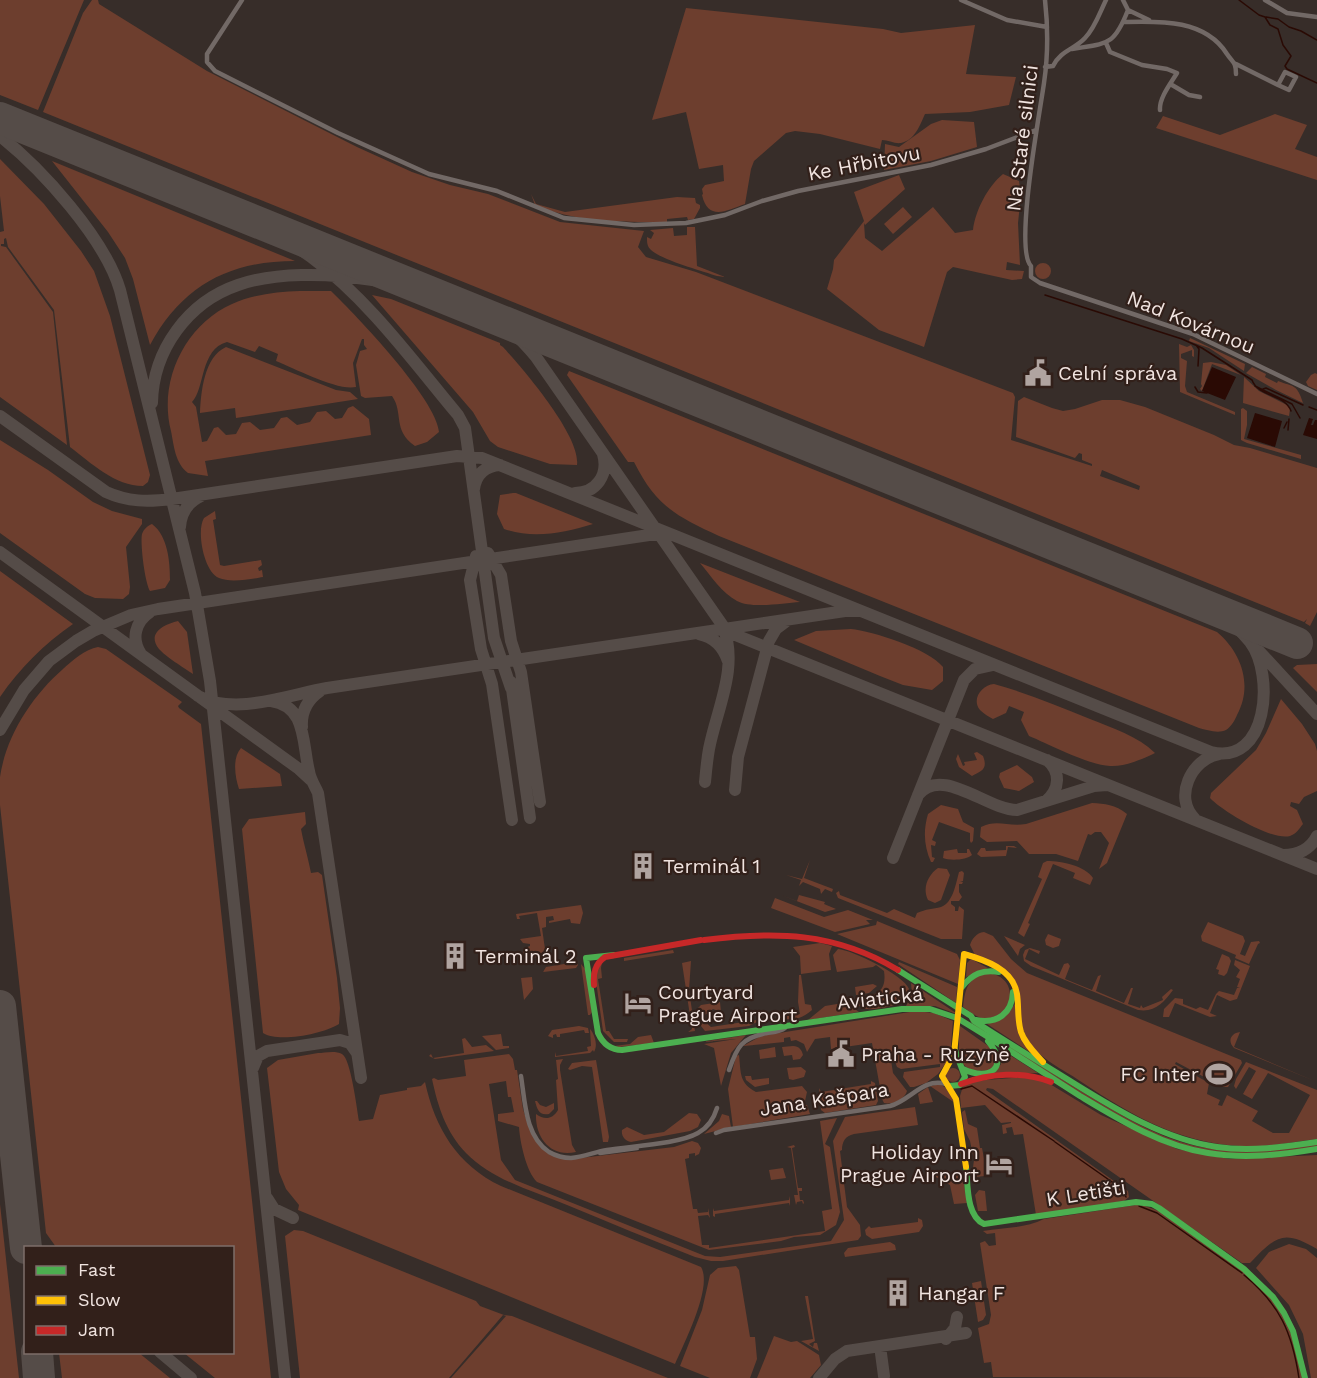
<svg xmlns="http://www.w3.org/2000/svg" width="1317" height="1378" font-family="'Work Sans',sans-serif">
  <style>
    .green { fill: #6d3e2e; fill-rule: evenodd }
    .water { fill: #2a0a04 }
    .lines { fill: none; stroke-linecap: round; stroke-linejoin: round }
    .stream { stroke: #2a0a04; stroke-width: 1.5 }
    .taxiway { stroke: #554c48; stroke-width: 12 }
    .runway { stroke: #554c48; stroke-width: 32 }
    .street { stroke: #726966; stroke-width: 4.5 }
    .fast { stroke: #4caf50; stroke-width: 6 }
    .slow { stroke: #ffc107; stroke-width: 6 }
    .jam { stroke: #c62828; stroke-width: 6 }
    .labels { text-anchor: middle; dominant-baseline: central; stroke-width: 4.5; stroke-linejoin: round; paint-order: stroke }
    .street-label { font-size: 20px; fill: #f1e4e0; stroke: #32201a }
    .poi-label { font-size: 20px; fill: #f1e4e0; stroke: #32201a; text-anchor: start }
  </style>
  <rect width="100%" height="100%" fill="#372d29"/>
  <path class="green" d="M0,0H84L38,110L0,95Z
    M92,0H98L99,4L207,71L357,147L412,172L450,185L488,194L560,222L644,231L638,247L646,257L696,272L1013,393L1015,397L1011,440L1092,466V464L1082,460V454L1079,453L1075,458L1016,437L1018,401L1024,397L1052,408L1063,411L1075,409L1102,400H1120L1145,407L1214,435L1234,445L1250,448L1317,468V612L1310,626L1305,623L1307,619L1304,622L43,112L83,13ZM1102,470L1140,486L1139,490L1100,476Z
    M686,8L883,29L901,33L975,25L966,74L1016,77L1009,105L970,112L925,114C920,125 915,140 901,143C895,144 888,140 882,140L880,149L820,134L795,131L786,133L754,161L751,169L745,204C726,211 708,221 702,195L703,194L702,189L705,185L724,181L723,165L699,169L686,112L652,120Z
    M1275,114L1307,125L1295,149L1317,157V180L1156,128L1163,116L1220,135Z
    M942,120L974,122L977,147L931,161L884,170L885,144L899,147L931,124Z
    M0,159L44,204L81,251L94,271L110,316L150,475L148,482L143,486C115,486 91,463 70,447L54,310L8,247L6,238L4,239V244H1V246L6,247L53,312L67,445L0,397V232L4,231L0,196Z
    M52,161L295,261C229,261 182,286 150,345L133,279L125,258L108,232Z
    M1003,174L1019,181L1021,195L1018,223L1020,265L1007,262L1006,270L1024,271L1022,279L1012,280L953,267L947,272L924,347L879,330L827,289L833,269L834,260L864,221L854,192L899,175L905,189L865,225L864,223L865,238L882,251L933,207L955,233L973,230C975,211 988,186 1003,174Z
    M531,194L536,204L565,212L677,197L695,198L696,203L700,205V208L694,219L688,220L687,217L667,219V222C622,222 577,223 535,205Z
    M903,207L912,217L893,234L884,224Z
    M687,227H695L697,266L725,277L717,276C702,271 662,260 651,250C647,246 647,243 647,237L651,239L654,233L650,230L673,228L674,236L687,235Z
    M1035 271a8 8 0 1 1 16 0a8 8 0 1 1-16 0Z
    M300,291H331C356,315 437,400 439,432L427,442L415,446C392,430 404,413 392,396L365,398L361,396L356,365L360,351L367,349L364,345V339H362L353,363L356,387C337,391 296,369 276,361L278,354L259,346L255,352L227,342C200,349 205,389 192,402L196,407L202,442L207,441L214,428L218,427L226,435L236,434L242,423L250,422L260,430L274,428L281,418L287,417L297,425L310,422L317,412L326,411L335,419L342,418L348,408L353,406L369,419L371,435L205,461L208,476L188,473C175,463 174,446 171,431C158,381 185,325 232,304C254,294 277,292 300,291Z
    M372,295L391,299L500,343V345L503,347C523,369 581,436 577,465L550,464L498,447L490,441L473,412Z
    M1190,338L1245,364L1244,371L1209,348L1189,341Z
    M1179,344L1187,347L1191,345L1194,350V357L1192,356V350L1181,354V358L1187,361L1185,386L1187,392L1235,412V415L1180,392Z
    M226,347L336,390L350,392L358,399L236,418L235,408L200,413C201,392 204,357 226,347Z
    M1211,362L1226,365L1241,375L1212,364L1202,391L1200,389L1202,386L1201,384L1203,363Z
    M1252,367L1266,374L1265,377L1277,383L1278,381C1294,387 1297,384 1303,403L1276,390L1246,373Z
    M569,371L1217,632C1242,653 1253,686 1237,715C1235,720 1231,727 1226,730C1218,734 1207,730 1199,728L719,536C676,516 656,506 634,462H628L567,375Z
    M1315,373L1317,374V390L1308,386L1306,382L1311,375Z
    M1244,377L1259,391L1287,405L1290,409L1289,416L1243,403Z
    M1243,408L1247,411V425L1244,439L1301,455V459L1247,443L1241,440V409Z
    M0,440L48,470L93,502L112,511L142,519V524L126,547L130,587L129,594L123,599L95,598L85,594L0,533Z
    M513,493H516L593,524C564,533 533,539 504,529L497,514L500,495Z
    M215,511L216,519L213,520L220,565L224,566L261,560L262,565L258,568L259,571L262,570L263,577C252,579 230,583 219,578C204,572 196,531 204,518Z
    M152,524C168,536 170,562 170,580L165,588L150,591C145,583 140,544 142,534C144,529 147,526 152,524Z
    M700,563L800,602C783,603 752,609 737,601C722,593 711,576 700,563Z
    M0,571L73,624C44,644 20,668 0,697Z
    M178,621L187,632L193,674C184,668 165,656 159,649C146,633 165,624 178,621Z
    M851,629C872,631 929,649 943,667V681L932,690L903,685L880,676L794,640L816,631Z
    M98,647L106,649L182,702L178,706L179,708L201,724L271,1378H215L184,1353L232,1352V1248L56,1247L46,1233L0,805C0,796 0,786 0,777C6,736 32,696 63,669C72,661 85,649 98,647Z
    M1317,664V692L1293,668L1297,665Z
    M994,684C1027,693 1058,706 1090,719C1112,728 1138,736 1155,753C1143,759 1124,767 1110,766C1088,765 1051,745 1029,736L1021,720L1024,712L1009,706L1006,713L993,719C989,717 984,714 980,710C971,699 982,685 994,684Z
    M1281,699L1302,724L1315,744L1317,751V791L1304,797L1299,804L1291,802L1290,806L1297,810L1303,824C1299,829 1296,834 1290,836C1272,841 1222,811 1210,798L1211,793L1256,750L1266,733Z
    M241,748L280,774L282,786L239,789C235,777 232,758 241,748Z
    M977,752L983,756C988,769 982,771 972,776L959,767L956,759L958,754L963,766L965,765L964,762L977,760L974,753Z
    M1017,765L1032,777L1034,782L1019,791L1004,788L999,777L1000,773Z
    M1092,803C1105,804 1115,804 1127,814L1107,863L1099,869L1109,843L1101,832H1095L1091,835L1088,834L1078,861L1056,854H1029L1017,841L987,842L980,837L981,827C997,819 1008,827 1026,824Z
    M941,805L958,809L963,822L974,828L973,841L971,843L970,841V833L939,822L932,840L936,842L935,846L931,845L932,857L935,858L933,862H931C924,846 923,831 928,814Z
    M305,812L306,824L301,829C304,845 308,857 311,873L318,872L322,875L337,978L340,1008L339,1024C323,1034 278,1043 263,1033L242,829L249,819Z
    M1006,846H1014L1017,848L1008,847L1006,856L981,857L977,854L981,848H985L986,851L1006,850Z
    M957,849L958,853H967V849H969L972,855C967,860 950,861 943,858L944,851Z
    M810,860L804,878L833,889L832,892L825,889L821,894L820,889L803,882L799,886L801,880L786,875L802,879Z
    M1047,861C1062,861 1085,866 1093,878L1090,885L1073,878L1075,873L1053,864L1028,923L1030,924L1024,937L1018,933L1042,879L1038,877L1043,863Z
    M938,868L947,869L950,875L941,900L935,903L928,900C922,888 928,875 938,868Z
    M962,871L964,873L963,881L960,882H963L962,884H959V892L962,897L959,901H951V904L955,907V911H958L959,906L964,910L962,939H941L838,898L836,893L839,891L840,895L887,913L894,909L915,918L917,913C926,909 933,909 941,907C953,903 956,883 959,872Z
    M781,895L797,901L799,895L825,902L824,904L836,909L825,912Z
    M775,898L824,917L848,910L873,920H866L870,924L835,932L771,908Z
    M581,905L583,913L580,924L571,923L570,919L549,923V921L554,920L553,916L546,917V927L542,928L546,956L524,959L523,949L530,946V944L523,943L520,939L541,936L537,913L519,916L520,919H517L516,914Z
    M877,921L957,954L960,960L958,984L837,934L876,925Z
    M1208,922L1243,936L1245,941L1240,954L1245,956L1251,942L1259,941L1260,943L1258,944L1249,964L1235,958L1236,955L1202,941L1201,936Z
    M984,932L993,936L1011,959L1027,973L1241,1060L1242,1063L1228,1087H1223L1176,1062L1175,1064L1209,1083L1207,1094L1220,1100L1218,1105L1222,1106L1227,1095L1258,1111L1252,1121L1273,1133H1289L1310,1095L1268,1073L1252,1099L1243,1094L1256,1071L1249,1067L1236,1089L1234,1086L1236,1079L1246,1062L1317,1090V1139C1299,1141 1281,1145 1262,1146C1190,1149 1138,1120 1080,1081C1063,1069 1041,1060 1029,1042C1018,1024 1018,999 1014,979L975,955L970,945C972,939 976,933 984,932Z
    M1048,934L1061,939L1059,946L1053,948L1046,945L1045,940Z
    M1004,936L1025,945L1020,949L1018,956Z
    M820,943L832,946L829,954L831,970L801,974L800,956L793,947Z
    M1030,948L1040,951L1039,954L1029,949L1025,959L1059,975L1064,964L1068,963L1070,966L1065,979L1092,990L1098,976L1101,975L1096,991L1124,1003L1131,988H1133L1128,1004L1140,1008L1141,1005L1143,1008L1163,1000L1162,997L1171,989L1173,990C1164,1002 1155,1013 1138,1010L1031,966L1024,961L1023,955L1025,950Z
    M838,949C852,950 904,975 909,989L905,1000C897,1006 877,1010 866,1009C861,1008 857,1004 852,1001C868,994 888,998 884,971L876,965L873,967L837,972L833,955Z
    M673,950L674,953L624,961V958Z
    M1222,954L1229,957L1231,961L1227,973L1224,976L1218,974L1219,970L1216,969Z
    M970,960H973L988,968L966,977L967,963Z
    M1235,960L1250,966L1237,999L1230,1001L1217,995L1210,1013L1217,1016L1210,1017L1175,1003L1169,1017H1163L1164,1009L1175,998L1183,999V1004L1196,1009L1200,1007L1208,1010L1216,994L1219,991L1234,995L1237,988H1240L1237,987L1240,979L1236,977L1240,970L1234,965Z
    M691,961L689,990L695,1031L688,1032L692,1029L682,963Z
    M576,962L578,965L576,968L543,972L546,967Z
    M602,962L601,968L602,978L598,979L606,1031H609L614,1039H628L627,1042H614L603,1031L595,974V970Z
    M899,962L957,987L956,1003L898,964Z
    M581,964L586,970L592,1012L590,1015H588Z
    M985,973C1023,974 1014,1023 984,1019C976,1017 969,1011 963,1007C965,990 967,979 985,973Z
    M799,975H801L805,1004L811,1005L812,1010C800,1021 790,1020 775,1018L800,1014L798,1002Z
    M532,977L533,989L524,1000L521,978Z
    M911,983L959,1015L935,1006H906L912,995Z
    M873,984L877,986L869,993L856,995L855,987Z
    M720,1002L721,1012L713,1009L705,1015V1022L711,1027L763,1019L749,1026L705,1031L701,1026L698,1008L701,1005Z
    M843,1003L848,1004L859,1012L808,1020L825,1006Z
    M1015,1004L1030,1052L987,1024L1004,1018Z
    M916,1011L934,1013L953,1021L950,1057L938,1074L926,1083L914,1087H910L903,1077L904,1072L940,1067V1064L901,1069L897,1067L894,1059L891,1060L893,1073L907,1091C905,1099 893,1105 884,1103L882,1099L872,1043L831,1049L830,1037L815,1039L807,1052L804,1044L796,1040L791,1041L790,1037L784,1038V1042L743,1046L761,1036Z
    M970,1021C1012,1046 1052,1074 1094,1099C1130,1120 1166,1142 1207,1148C1245,1154 1280,1150 1317,1144V1147C1280,1152 1241,1158 1204,1150C1143,1137 1089,1099 1038,1066C1020,1055 981,1034 970,1021Z
    M579,1026L588,1028L589,1033H585L584,1030L560,1034V1037H557L556,1034L553,1035V1038L548,1036L552,1030Z
    M960,1026L994,1050L997,1063L990,1070C955,1075 958,1053 960,1026Z
    M590,1029C595,1035 598,1045 594,1052L593,1050L590,1053L555,1057V1052L556,1056L588,1051L587,1047L591,1046Z
    M1240,1032L1234,1047L1317,1082L1234,1048C1227,1041 1231,1033 1240,1032Z
    M501,1034L503,1046H509V1048L496,1050L482,1036Z
    M651,1035L654,1043L619,1047L614,1046L630,1044L638,1037Z
    M746,1035L731,1053L721,1086L714,1048L704,1044L736,1039L702,1042Z
    M465,1038L472,1047L486,1045L494,1051L435,1059L429,1056L431,1054L433,1058L464,1053L462,1039Z
    M793,1046C799,1046 802,1050 803,1055L800,1059L793,1060L792,1055L784,1056L782,1047Z
    M775,1047L776,1057L760,1059L759,1050Z
    M1000,1049L1038,1073L994,1074L1001,1064Z
    M318,1053C324,1053 335,1050 342,1054C351,1059 357,1110 359,1121L373,1119L380,1095L407,1090V1088L421,1086L425,1082C435,1128 457,1165 501,1186L701,1267C713,1287 684,1343 675,1364L298,1210L299,1205L286,1189L279,1172L267,1068L278,1060Z
    M509,1054L513,1059L515,1070H517L523,1109L528,1125L537,1143L548,1152L572,1159L674,1147L692,1141L698,1143L701,1148L699,1154L695,1156V1153L689,1154V1158L685,1159L693,1209H697L698,1213L708,1212V1208L710,1218L708,1215L698,1216L702,1245H709V1248L825,1231L822,1211L832,1209L820,1121L837,1118L825,1144L830,1147L840,1212L836,1225L820,1235L794,1237L781,1241L709,1250L537,1182C526,1171 520,1142 519,1127L498,1121V1114L514,1112L511,1097H508L506,1081L489,1084L501,1160L515,1180L705,1256L720,1257L831,1241L844,1220L833,1141L845,1117L915,1107L918,1125L854,1134C845,1136 842,1142 842,1150L840,1151L847,1207L860,1225L861,1236L858,1240L723,1261H711L695,1257C652,1240 610,1223 567,1205C533,1191 492,1180 466,1153C446,1132 438,1107 432,1079L434,1078L438,1080L466,1076L464,1060Z
    M739,1055C741,1073 739,1083 756,1092L802,1086L807,1092L805,1101L791,1103L793,1110L799,1109V1105H807L810,1114L733,1127L728,1089L736,1056Z
    M563,1059L560,1065V1070L572,1145L576,1152C551,1158 535,1138 536,1114C544,1120 552,1120 558,1110L556,1080L558,1079L556,1060Z
    M596,1060L609,1137L608,1142H603L592,1067L582,1066L570,1070L568,1069L572,1063Z
    M801,1067L806,1071L804,1077L793,1080L789,1079L787,1068Z
    M946 1075a7 7 0 1 1 14 0a7 7 0 1 1-14 0Z
    M745,1076H751L752,1080L769,1078V1084L755,1087L746,1080Z
    M1026,1077L1045,1081L1101,1115L1177,1149L1229,1159L1317,1155V1249C1283,1229 1276,1236 1250,1263H1242L993,1089L987,1088L986,1090L1128,1191L1129,1197L1124,1201L1036,1215L1023,1134L1014,1135L1012,1127L1006,1128L1007,1133L1003,1134L1002,1125L1011,1123V1122L1001,1123L985,1105L961,1108L960,1096L963,1086L973,1081Z
    M871,1081L875,1083L878,1101L876,1105L825,1113L821,1110L819,1088L821,1092L871,1084Z
    M940,1084L949,1090L955,1103L930,1086Z
    M928,1087L933,1102L920,1104L918,1094Z
    M535,1101H537L540,1105L546,1107L554,1103V1109L549,1114C539,1116 537,1109 535,1101Z
    M965,1110L968,1124L977,1128L980,1148H982L987,1174L985,1176L975,1177L972,1175L974,1160L970,1141L964,1129L962,1112Z
    M689,1113L697,1114L701,1120L698,1127L690,1131L631,1142C625,1141 621,1136 622,1130L627,1127L644,1135L664,1132Z
    M722,1114L729,1116L731,1127L704,1134L719,1121Z
    M794,1145L795,1147L792,1148L798,1188H802V1191H799L800,1200H803L804,1203L803,1204L802,1201L797,1202L796,1205L794,1195H798L791,1148L787,1147Z
    M783,1168L786,1178L771,1180L769,1170Z
    M962,1172L967,1203L954,1204L950,1185L934,1176Z
    M979,1190L985,1191L987,1211H978L975,1195Z
    M790,1196V1206L789,1203L715,1214V1217L713,1216V1208L714,1211L789,1200Z
    M0,1204L19,1378H0Z
    M1136,1205L1145,1206L1159,1211C1194,1236 1257,1273 1279,1309C1293,1330 1297,1354 1303,1378L993,1377L991,1362L984,1363L978,1328L989,1324L991,1315L980,1243L985,1241L989,1246L996,1245L995,1233L987,1234L983,1231C1004,1227 1024,1229 1044,1219Z
    M918,1218L922,1220L923,1226L919,1232L872,1239L866,1235L865,1230L869,1226L871,1228L918,1222Z
    M294,1230L303,1231L476,1301L480,1306L504,1315L512,1316L668,1378H451L506,1316L503,1315L449,1378H300L285,1236Z
    M890,1242L895,1245L896,1250L845,1257L844,1253L848,1248Z
    M1289,1244L1306,1249L1317,1258V1378H1311L1303,1334L1289,1305L1256,1268L1269,1252Z
    M736,1266L739,1270L750,1337H755L757,1359L750,1378H710L680,1366L702,1310L710,1275L718,1268Z
    M981,1281L986,1315L983,1320L978,1322L972,1283Z
    M805,1296H808L815,1341L809,1344L813,1347L814,1343H817L819,1351L801,1341L813,1339Z
    M774,1336L791,1342L797,1341L819,1355L821,1365L810,1378H757Z
    M59,1353H139L170,1378H62Z"/>
  <path class="water" d="M1212,367L1236,377L1225,400L1202,391Z
    M1255,413L1282,421L1275,447L1247,438Z
    M1309,418L1313,419L1311,425H1313L1315,420H1317V439L1303,435Z"/>
  <g class="lines">
    <path class="stream" d="M1239,0L1259,15L1265,17L1270,25L1278,29L1283,45L1291,56L1285,66L1287,69L1317,83
      M1266,17L1278,19L1289,27L1301,31L1317,40
      M1045,295L1182,339L1202,348L1252,380C1258,397 1285,394 1291,411
      M1196,345L1199,349L1198,366
      M1255,386L1292,404L1300,418
      M1195,387L1198,392L1207,393
      M1263,389L1266,388L1303,405
      M1309,407L1317,410
      M1284,428L1287,422
      M1288,430L1289,419
      M961,1089L972,1086L1054,1141
      M1055,1142L1122,1189L1126,1197
      M1139,1206L1157,1213L1242,1273
      M1244,1275C1280,1305 1292,1332 1299,1378"/>
    <path class="taxiway" d="M0,136C42,169 105,239 120,290L195,593L210,681L285,1378
      M189,194C231,213 274,230 311,257C369,300 412,360 458,415L465,428L494,638L511,688
      M152,403C153,350 188,302 238,285C309,260 447,284 507,328C518,336 527,346 536,357L723,626C739,668 717,708 709,749C707,760 706,771 705,782
      M0,416L106,492C128,502 148,502 172,499L457,456L482,458L1211,752C1268,766 1275,675 1250,642C1230,616 1204,606 1174,594
      M474,489C476,474 485,466 500,465
      M575,493C596,493 609,475 603,454
      M180,527C181,513 188,502 201,496
      M0,552L299,769L311,780
      M488,553L501,575L511,641L521,672L540,802
      M476,556L470,580L481,649L492,684L512,820
      M723,630L1317,869
      M699,634C714,637 723,646 728,661
      M1259,651L1317,714
      M141,654C131,639 135,622 150,612
      M511,682L530,818
      M198,696C235,716 288,695 327,688L845,611H857
      M271,701C307,706 302,743 309,771C310,779 315,786 318,793L361,1078
      M302,727C301,712 307,700 320,691
      M0,730L24,690L49,661L76,641L93,631L131,615L158,609L649,535H665
      M735,790L738,757L769,641L776,629L788,620
      M918,795C942,765 987,810 1017,810L1094,786L1107,785
      M1046,801C1060,789 1061,772 1047,760
      M1195,819C1173,798 1191,759 1219,754
      M1283,855C1298,855 1310,850 1317,836
      M893,858L964,680L975,669L993,665
      M253,1068L258,1056L267,1051L340,1040L350,1043L357,1053
      M18,1169C21,1196 21,1224 36,1248
      M267,1198L274,1209L293,1218
      M946,1339L955,1328L957,1317
      M880,1346L884,1376
      M160,1352L191,1378
      M819,1378L835,1359L847,1351L966,1333"/>
    <path class="runway" d="M0,118L1297,643
      M0,1006L26,1248
      M37,1352L39,1378"/>
    <path class="street" d="M242,0L207,54V62L215,71L338,133L429,174L497,191L564,218L634,225L686,223L725,215L762,201L798,191L931,165L986,149L1036,130
      M961,0L1007,20L1047,27
      M1045,0C1048,27 1048,56 1044,83C1040,112 1014,249 1031,266V277L1040,283L1193,334L1317,394
      M1265,0L1287,13L1317,17
      M1128,10L1149,20
      M1124,22C1160,21 1205,19 1227,54C1233,63 1236,62 1236,74
      M1106,43L1110,52L1142,65L1167,69L1177,73C1171,83 1159,98 1160,110
      M1072,49C1108,43 1114,46 1128,10L1123,0
      M1236,64L1278,85L1285,72L1296,77L1289,90L1278,85
      M1045,67L1053,66C1060,51 1075,49 1085,38C1095,28 1100,12 1106,0
      M1172,85L1189,95L1200,97
      M729,1070C737,1047 741,1038 767,1033C774,1032 780,1032 785,1028
      M521,1076C525,1101 525,1136 549,1152C556,1156 564,1158 571,1158C583,1157 595,1152 607,1150C631,1146 679,1144 698,1133C709,1127 714,1118 717,1108
      M716,1133L724,1130L890,1106C910,1101 923,1077 946,1084
      M600,1153L637,1148"/>
    <path class="fast" d="M614,955L586,958L598,1033C603,1044 610,1050 622,1050L902,1009H930L957,1018C999,1043 1039,1070 1080,1096C1120,1120 1162,1146 1208,1153C1244,1159 1281,1155 1317,1149
      M898,970L971,1016L974,1021C1005,1041 1036,1060 1067,1079C1114,1108 1162,1139 1217,1147C1250,1152 1284,1147 1317,1142
      M962,987C972,974 983,969 999,972
      M976,1020C997,1024 1012,1014 1013,992
      M963,1069C990,1082 1010,1067 988,1041
      M949,1086L960,1085L965,1077L955,1050
      M966,1167C968,1185 966,1216 984,1224L1136,1202L1152,1204L1159,1208L1244,1269L1273,1297L1284,1313L1293,1331L1305,1378"/>
    <path class="slow" d="M964,954L954,1054L942,1076L956,1099L966,1167
      M964,954C985,960 1013,969 1017,994C1019,1007 1017,1019 1021,1032C1025,1044 1035,1053 1043,1062"/>
    <path class="jam" d="M704,940C775,931 835,932 898,970
      M594,985C593,973 595,964 605,957L701,940
      M961,1084C989,1073 1023,1071 1051,1082"/>
  </g>
  <defs>
    <symbol id="civic-bare" viewBox="-9 -9 18 18"><path d="M-.6-6.5H3V-4.5H.6V-3L4-1V1h2V6H-6V1h2V-1L-.6-3ZM-1.2 2.5V6h2.4V2.5Z" fill="#b0a4a0" stroke="#32201a" stroke-width="2.5" paint-order="stroke"/></symbol>
    <symbol id="building-bare" viewBox="-9 -9 18 18"><path d="M-4-6H4V6H1V3H-1V6H-4ZM-2.5-4.3h1.7v1.8h-1.7ZM.8-4.3h1.7v1.8H.8ZM-2.5-1h1.7V.8h-1.7ZM.8-1h1.7V.8H.8Z" fill="#b0a4a0" stroke="#32201a" stroke-width="2.5" paint-order="stroke"/></symbol>
    <symbol id="hotel-bare" viewBox="-9 -9 18 18"><path d="M-6-4.5h1.5V1H6V5H4.5V3h-9V5H-6ZM-4 0a1.8 1.8 0 1 1 3.6 0ZM.5 0V-2.5h3Q6-2.5 6 0Z" fill="#b0a4a0" stroke="#32201a" stroke-width="2.5" paint-order="stroke"/></symbol>
    <symbol id="stadium-bare" viewBox="-9 -9 18 18"><path d="M0-5a6.5 5 0 1 0 0 10a6.5 5 0 1 0 0-10ZM-3.5-1.8h7v3.6h-7Z" fill="#b0a4a0" stroke="#32201a" stroke-width="2.5" paint-order="stroke"/></symbol>
  </defs>
  <g fill-rule="evenodd">
    <use href="#civic-bare" x="1019" y="354" width="38" height="38"/>
    <use href="#building-bare" x="624" y="847" width="38" height="38"/>
    <use href="#building-bare" x="436" y="937" width="38" height="38"/>
    <use href="#hotel-bare" x="619" y="984" width="38" height="38"/>
    <use href="#civic-bare" x="822" y="1035" width="38" height="38"/>
    <use href="#stadium-bare" x="1200" y="1055" width="38" height="38"/>
    <use href="#hotel-bare" x="980" y="1145" width="38" height="38"/>
    <use href="#building-bare" x="879" y="1274" width="38" height="38"/>
  </g>
  <g class="labels">
    <g class="street-label">
      <text transform="translate(1022 138) rotate(-83)">Na Staré silnici</text>
      <text transform="translate(864 163) rotate(-11)">Ke Hřbitovu</text>
      <text transform="translate(1191 322) rotate(22)">Nad Kovárnou</text>
      <text transform="translate(880 998) rotate(-6)">Aviatická</text>
      <text transform="translate(824 1099) rotate(-9)">Jana Kašpara</text>
      <text transform="translate(1086 1193) rotate(-9)">K Letišti</text>
    </g>
    <g class="poi-label">
      <text x="1058" y="373">Celní správa</text>
      <text x="663" y="866">Terminál 1</text>
      <text x="475" y="956">Terminál 2</text>
      <text x="658" y="992">Courtyard<tspan x="658" dy="23">Prague Airport</tspan></text>
      <text x="861" y="1054">Praha - Ruzyně</text>
      <text x="1199" y="1074" text-anchor="end">FC Inter</text>
      <text x="979" y="1152" text-anchor="end">Holiday Inn<tspan x="979" dy="23">Prague Airport</tspan></text>
      <text x="918" y="1293">Hangar F</text>
    </g>
  </g>
  <rect x="24" y="1246" width="210" height="108" fill="#32201a" stroke="#7e6e69" stroke-width="1.5"/>
  <rect x="36" y="1266" width="30" height="9" fill="#4caf50" stroke="#7e6e69" stroke-width="1.5"/>
  <text x="78" y="1276" font-size="18" fill="#f1e4e0">Fast</text>
  <rect x="36" y="1296" width="30" height="9" fill="#ffc107" stroke="#7e6e69" stroke-width="1.5"/>
  <text x="78" y="1306" font-size="18" fill="#f1e4e0">Slow</text>
  <rect x="36" y="1326" width="30" height="9" fill="#c62828" stroke="#7e6e69" stroke-width="1.5"/>
  <text x="78" y="1336" font-size="18" fill="#f1e4e0">Jam</text>
</svg>
